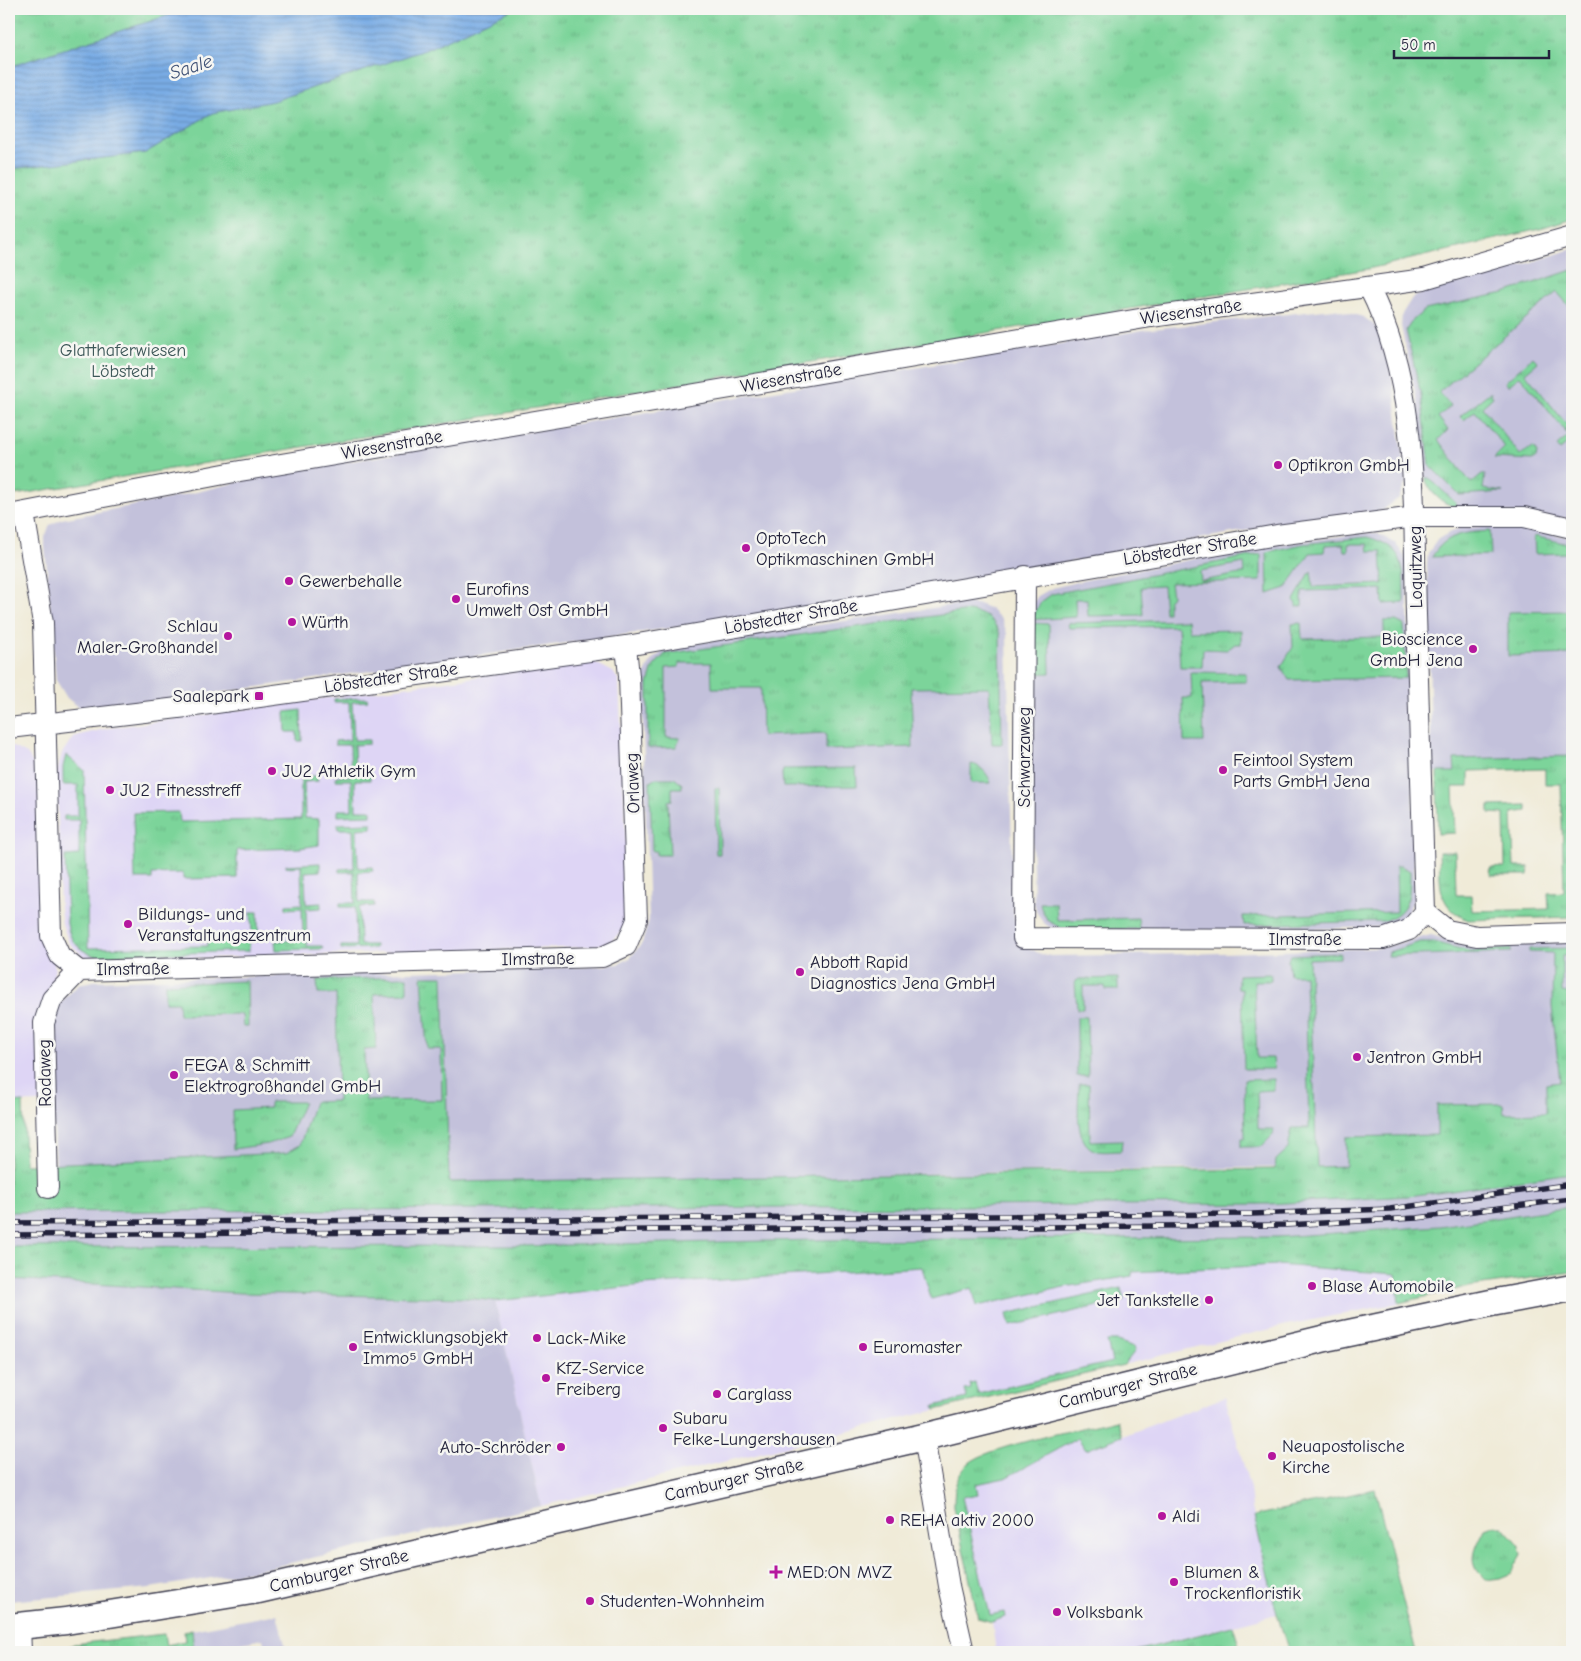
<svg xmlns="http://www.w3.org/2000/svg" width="1581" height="1661" font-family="'Comic Neue',sans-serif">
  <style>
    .built { fill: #ded5f5 }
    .industrial { fill: #c3c1db }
    .grass { fill: url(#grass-tufts); stroke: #4f7b6a; fill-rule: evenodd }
    .water { fill: url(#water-rules); stroke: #4e6790 }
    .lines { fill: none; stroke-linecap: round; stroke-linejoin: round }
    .minor-casing { stroke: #414053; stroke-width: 22 }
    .major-casing { stroke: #414053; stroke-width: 29 }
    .minor { stroke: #fff; stroke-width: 20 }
    .major { stroke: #fff; stroke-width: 26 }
    .rail-casing { stroke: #22223b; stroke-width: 5.5 }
    .rail { stroke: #f6f6f2; stroke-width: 4; stroke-dasharray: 11; stroke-linecap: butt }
    .poi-dot { fill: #b5179e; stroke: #f6f6f2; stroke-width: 2 }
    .labels { text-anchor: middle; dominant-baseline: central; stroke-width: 5; stroke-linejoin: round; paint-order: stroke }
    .street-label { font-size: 18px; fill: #22223b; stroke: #f6f6f2 }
    .park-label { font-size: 18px; fill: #3d5758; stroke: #f6f6f2 }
    .poi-label { font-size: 18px; fill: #22223b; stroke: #f6f6f2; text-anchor: start }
    .water-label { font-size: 19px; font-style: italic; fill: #405276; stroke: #f6f6f2 }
  </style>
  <defs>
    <pattern id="grass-tufts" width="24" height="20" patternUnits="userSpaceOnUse" patternTransform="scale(1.25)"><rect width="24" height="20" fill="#7cd49a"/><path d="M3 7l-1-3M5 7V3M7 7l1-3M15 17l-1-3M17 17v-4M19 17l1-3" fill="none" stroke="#6bb686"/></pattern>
    <pattern id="water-rules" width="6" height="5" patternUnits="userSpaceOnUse" patternTransform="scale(1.25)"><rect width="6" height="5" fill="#79ace5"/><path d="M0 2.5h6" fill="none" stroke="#638cbb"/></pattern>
  </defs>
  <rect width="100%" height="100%" fill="#f6f6f2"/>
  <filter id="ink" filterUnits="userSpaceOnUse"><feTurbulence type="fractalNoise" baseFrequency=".02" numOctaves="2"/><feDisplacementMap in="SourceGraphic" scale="10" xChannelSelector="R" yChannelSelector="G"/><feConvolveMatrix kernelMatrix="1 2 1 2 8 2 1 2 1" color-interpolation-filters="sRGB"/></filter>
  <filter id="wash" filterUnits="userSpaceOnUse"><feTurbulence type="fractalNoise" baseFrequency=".0096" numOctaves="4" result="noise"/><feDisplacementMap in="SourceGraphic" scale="20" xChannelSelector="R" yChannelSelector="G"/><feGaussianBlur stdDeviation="1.12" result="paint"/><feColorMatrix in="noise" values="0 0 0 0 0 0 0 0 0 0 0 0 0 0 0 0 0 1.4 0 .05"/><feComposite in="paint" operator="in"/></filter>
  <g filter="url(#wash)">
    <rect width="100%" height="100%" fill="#f0ebd8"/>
    <path class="built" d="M592,661L613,672L619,681L629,914L623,930L610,942L591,947L97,961L82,955L69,943L62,924L60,907L57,773L62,753L71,740L79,735L109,728Z
      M9,745L27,754L36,767L38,774L55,968L51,988L40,1102L9,1103Z
      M1277,1265L1396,1274L1399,1303L1287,1325L541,1506L495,1301L644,1285L922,1267Z
      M1225,1397L1250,1488L1252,1508L1277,1614L1130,1652H996L992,1622L962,1497L977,1494L975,1484L1005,1478L1078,1437L1086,1450Z"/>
    <path class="industrial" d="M1572,249V519L1455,507L1444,503L1432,493L1425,478L1418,405L1401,326L1402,314L1412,298L1427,291L1511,269Z
      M1334,309L1363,317L1372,323L1380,333L1391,367L1406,482L1399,498L1381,511L1249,530L811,608L180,698L87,709L77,706L67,698L56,680L45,546V537L50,525L62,519L163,500L268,475L872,375L1143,330Z
      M1512,525L1572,538V758L1454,759L1455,772H1432L1427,565L1428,553L1438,539L1459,528Z
      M1364,533H1376L1395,543L1405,557L1407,566L1415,897L1407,913L1395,923L1377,927L1187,933L1052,929L1044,923L1037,913L1034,902L1026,627L1033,603L1038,596L1052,588L1086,580L1251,548Z
      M966,603L982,605L991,609L1002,620L1007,633L1013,905L1014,917L1028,948L1041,954L1051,956L1188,954L1380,948L1431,935L1467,945L1572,942V1125L1346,1166L57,1190L50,1034L57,1006L79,984L93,981L586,967L619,964L630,958L642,943L649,920L642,695L643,677L652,660L666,649L677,646Z
      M1572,1173V1207L1440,1226L1277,1237L818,1240L519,1246L9,1247V1212L1269,1204L1409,1196Z
      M9,1279L241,1293L467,1298L495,1301L541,1506L259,1570L150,1588L9,1601Z
      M277,1614L287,1652H266L263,1639L194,1652L192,1630Z"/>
    <path class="grass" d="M9,9H188L9,67Z
      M513,9H1572V219L1544,228L1368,269L9,496V169L145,153L212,113L273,101L425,50Z
      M1572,270V304L1569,306L1557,292L1439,392L1451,406L1438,417L1448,430L1438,440L1471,483L1482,474H1485L1483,489L1503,492L1459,495L1430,466L1421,395L1406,330L1413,320L1425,310L1504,293Z
      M1533,357L1538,362L1525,373L1572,431V440L1560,450L1557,446L1569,436L1520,376L1508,386L1505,382Z
      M1490,392L1493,397L1482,407L1520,455L1533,447L1537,453L1536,458L1532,460L1494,458L1505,447L1475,411L1464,420L1460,416Z
      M1425,478H1429L1456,503L1455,507C1440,502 1430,493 1425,478Z
      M1490,531L1491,555L1432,557C1446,533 1464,533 1490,531Z
      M1534,536L1572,545V595L1571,581L1567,580L1566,553L1535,554Z
      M1367,537C1408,548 1403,567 1404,603L1383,604L1382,589L1302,591V606L1297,607L1294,600L1311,571L1313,587L1383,584L1381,551H1368L1367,544H1348V551H1344L1343,544L1325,545L1324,552L1310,553L1286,588L1268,594L1267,552L1303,544Z
      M1261,554V581L1170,583L1172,596L1168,601V613H1165L1163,586L1141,587L1143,615L1088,616L1087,599H1075L1076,617L1031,620L1041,602L1052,594ZM1244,563L1245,573L1201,581L1200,571Z
      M969,611C985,614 993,618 1000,634L1002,744H992L989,687L911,688L913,747L826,750V733L762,736L761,688H712L711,663H679V667L666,668V737L680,738L676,747L648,748V684L653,667L665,654Z
      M1572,611V654L1508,656V612Z
      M1188,620L1189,631L1241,630V644H1235L1227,650L1203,649L1202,667H1180L1178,626L1069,628L1068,623Z
      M1384,621H1396L1404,625L1406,678L1289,680L1281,667L1293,647L1292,624L1301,623L1302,639L1384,637Z
      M1031,623L1049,624L1050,673L1032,674Z
      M1191,672L1246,673V682L1202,683L1204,742H1184L1183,698H1192Z
      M367,698L368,701L352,702L354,740H369V744L354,745L355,775H370V780H355L356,810H371V815L338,816V810H352L351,780H336V776H351L350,745H335V741L350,740L349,702H334V699Z
      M301,710L302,741H297V732H286L285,712Z
      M66,755L84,770L88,948L207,946V936L252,935L251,912H258V941L249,942V951L95,956C79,950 70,942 67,924L65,856L79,855V820H64V816H78V785H63V767Z
      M1572,756V917L1468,920C1435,906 1441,882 1439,852H1455L1456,895H1471L1472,911L1549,909L1548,893L1564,892L1561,784H1545V769L1469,771V787H1453L1455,833L1438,834L1437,772H1455L1454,759Z
      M971,764C981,765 988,774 991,783H971Z
      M856,768L857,786L783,787L782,773L784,769Z
      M301,776H317L318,781L304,782L305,818L319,819V845L300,848L237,850V878L183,879V873L152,874V879H135L133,813L179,812L180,822L301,819Z
      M656,778H674L682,784V788H672V800L668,801L670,855H656V851H652L650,782Z
      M715,788H719L720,854H716Z
      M1527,805V811L1512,813L1514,867H1529L1528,875H1491L1490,868L1505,867L1504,814L1489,813V806Z
      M372,823V828L357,829L358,868L373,867V871L358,872L359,902H374V906L359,907L360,945H375V948L341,949V946H356L355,907H340V903H355L354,872H339V869L354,868L353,829H338V824Z
      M320,863V871L305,872L306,904L321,903V908L306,909L307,946H322L323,949L276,950L275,941L303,940L302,908L286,909V905L302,904L301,866L286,867V865Z
      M1396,866H1401L1410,871C1410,897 1410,911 1384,921L1244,925L1243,916L1397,912Z
      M1040,903H1056L1057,920L1138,918L1139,929L1061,928L1048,921L1041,908Z
      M1420,942H1433L1469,951L1511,949V952L1388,956L1389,952Z
      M1572,948V955L1562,956V992L1568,993L1572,1173L1564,1174L1409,1196L1269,1204L9,1212V1103L23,1102L25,1165L286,1153L300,1145L314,1102L338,1101L336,994H318L317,980L407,977V993L374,994L376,1049L364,1050L366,1101L442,1100L441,1049H427L422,976H443L449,1182L1275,1169L1276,1160L1288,1149L1292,1128H1309L1305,975H1290L1288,960L1291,955L1340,953V958L1309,959L1317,1167L1346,1166V1137L1437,1135V1105L1503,1104L1504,1114L1546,1113V1084L1560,1082L1552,1006L1553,953L1529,952V949Z
      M1271,974V981H1254L1257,1058H1273L1274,1069H1244L1242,989L1238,988V975Z
      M1118,978V990H1105V986H1083V1009H1077L1075,982L1079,979Z
      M247,981L248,1026H243L242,1014L179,1015L178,1002H165V984Z
      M1077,1017H1087L1088,1076H1077Z
      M1274,1079V1090L1257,1091L1258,1129H1274L1273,1135L1261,1147H1241V1138H1245L1244,1080Z
      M1079,1084H1089L1090,1141L1122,1140L1121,1151C1113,1151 1100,1153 1094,1150C1073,1141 1079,1102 1079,1084Z
      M270,1102H304L289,1137L268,1144L233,1149L232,1110L270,1108Z
      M1572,1207V1272L1462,1288L1399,1303L1396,1274L1277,1265L1132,1272V1276L1064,1287L977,1306L972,1288L931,1299L922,1267L644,1285L495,1301L467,1298L241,1293L9,1279V1247L519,1246L818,1240L1277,1237L1440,1226Z
      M1121,1288L1124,1300L1010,1326L1007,1314Z
      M1107,1341H1117L1134,1347L1135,1351L1124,1365L935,1410L934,1406L967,1398L965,1390L971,1389L970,1384L975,1383L978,1394L1112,1362Z
      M1117,1420L1122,1436L1086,1450L1078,1438L1005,1478L976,1484L978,1494L962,1497L990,1615L1004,1612L1005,1617L992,1622L978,1618L954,1507C954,1491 955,1475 968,1464C987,1446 1087,1428 1117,1420Z
      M1375,1489L1416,1652H1289L1277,1614L1254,1516Z
      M1493,1526H1503L1518,1543L1521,1554L1512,1573L1500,1578L1486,1580C1466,1563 1475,1549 1485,1529Z
      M1233,1626L1241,1652L1136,1651Z
      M192,1630L194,1652H57L74,1644L164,1634L166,1645L185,1641L184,1632Z"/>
    <path class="water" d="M188,9H513L425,50L273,101L212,113L145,153L9,169V67Z"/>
  </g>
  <g filter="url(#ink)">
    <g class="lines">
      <defs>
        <path id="minor" d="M1369,288C1420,387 1413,505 1416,614C1419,713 1422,813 1425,912
          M24,513L43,623L51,936L60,956L79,971L602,957L626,946L637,920L629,676L626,646
          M9,515L240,471L1151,317L1424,279L1572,236
          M1025,576L1023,938L1383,939L1409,930L1425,912
          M9,728L195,706L626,646L1277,535L1415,517H1524L1572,528
          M1425,912L1447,930L1477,936L1572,933
          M48,1188L44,1023L52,999L79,971
          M924,1437L949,1586L964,1652
          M20,1626L21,1652"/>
        <path id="major" d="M9,1627L66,1621L258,1590L924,1437L1330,1337L1491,1303L1572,1288"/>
      </defs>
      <use href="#minor" class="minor-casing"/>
      <use href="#major" class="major-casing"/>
      <use href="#minor" class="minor"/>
      <use href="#major" class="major"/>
      <defs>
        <path id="rail" d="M9,1223L1252,1214L1390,1209L1572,1184
          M9,1235L1286,1225L1417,1218L1572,1199"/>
      </defs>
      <use href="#rail" class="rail-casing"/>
      <use href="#rail" class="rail"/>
    </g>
  </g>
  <g class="poi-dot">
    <circle cx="1278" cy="465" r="5"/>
    <circle cx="746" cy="548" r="5"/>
    <circle cx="289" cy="581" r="5"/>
    <circle cx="456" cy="599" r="5"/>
    <circle cx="292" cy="622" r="5"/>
    <circle cx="228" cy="636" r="5"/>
    <circle cx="1473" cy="649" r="5"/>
    <rect x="254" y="691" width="10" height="10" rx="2.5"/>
    <circle cx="1223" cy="770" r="5"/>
    <circle cx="272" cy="771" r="5"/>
    <circle cx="110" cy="790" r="5"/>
    <circle cx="128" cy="924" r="5"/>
    <circle cx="800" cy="972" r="5"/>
    <circle cx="1357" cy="1057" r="5"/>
    <circle cx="174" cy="1075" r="5"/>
    <circle cx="1312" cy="1286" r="5"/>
    <circle cx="1209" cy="1300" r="5"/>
    <circle cx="537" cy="1338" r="5"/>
    <circle cx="353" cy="1347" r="5"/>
    <circle cx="863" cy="1347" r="5"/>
    <circle cx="546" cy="1378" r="5"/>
    <circle cx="717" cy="1394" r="5"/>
    <circle cx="663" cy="1428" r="5"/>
    <circle cx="561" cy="1447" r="5"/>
    <circle cx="1272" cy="1456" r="5"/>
    <circle cx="1162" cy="1516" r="5"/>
    <circle cx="890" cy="1520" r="5"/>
    <path d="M773.5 1564.5h5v5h5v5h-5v5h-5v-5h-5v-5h5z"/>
    <circle cx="1174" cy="1582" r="5"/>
    <circle cx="590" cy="1601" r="5"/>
    <circle cx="1057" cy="1612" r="5"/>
  </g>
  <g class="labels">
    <g class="street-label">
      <text transform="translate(1191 312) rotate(-8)">Wiesenstraße</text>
      <text transform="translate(791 378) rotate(-10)">Wiesenstraße</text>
      <text transform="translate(392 445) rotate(-10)">Wiesenstraße</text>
      <text transform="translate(1190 549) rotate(-9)">Löbstedter Straße</text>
      <text transform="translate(1416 567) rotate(-91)">Loquitzweg</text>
      <text transform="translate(791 617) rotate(-10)">Löbstedter Straße</text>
      <text transform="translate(391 678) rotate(-8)">Löbstedter Straße</text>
      <text transform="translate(1024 757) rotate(-90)">Schwarzaweg</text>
      <text transform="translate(633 783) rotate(-92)">Orlaweg</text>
      <text x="1305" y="939">Ilmstraße</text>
      <text transform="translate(538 959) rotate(-1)">Ilmstraße</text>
      <text transform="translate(133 969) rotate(-1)">Ilmstraße</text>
      <text transform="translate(45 1073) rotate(-91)">Rodaweg</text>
      <text transform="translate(1128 1386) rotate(-14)">Camburger Straße</text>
      <text transform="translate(734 1480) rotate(-13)">Camburger Straße</text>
      <text transform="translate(339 1571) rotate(-13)">Camburger Straße</text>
    </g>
    <g class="park-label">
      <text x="123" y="350">Glatthaferwiesen<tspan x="123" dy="21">Löbstedt</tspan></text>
    </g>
    <g class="poi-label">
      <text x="1288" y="465">Optikron GmbH</text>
      <text x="756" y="538">OptoTech<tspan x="756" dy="21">Optikmaschinen GmbH</tspan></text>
      <text x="299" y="581">Gewerbehalle</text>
      <text x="466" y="589">Eurofins<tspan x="466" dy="21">Umwelt Ost GmbH</tspan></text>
      <text x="302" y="622">Würth</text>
      <text x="218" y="626" text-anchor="end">Schlau<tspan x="218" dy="21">Maler-Großhandel</tspan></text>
      <text x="1463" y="639" text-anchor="end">Bioscience<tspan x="1463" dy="21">GmbH Jena</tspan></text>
      <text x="249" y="696" text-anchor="end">Saalepark</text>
      <text x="1233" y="760">Feintool System<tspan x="1233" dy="21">Parts GmbH Jena</tspan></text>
      <text x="282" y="771">JU2 Athletik Gym</text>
      <text x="120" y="790">JU2 Fitnesstreff</text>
      <text x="138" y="914">Bildungs- und<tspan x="138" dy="21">Veranstaltungszentrum</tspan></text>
      <text x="810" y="962">Abbott Rapid<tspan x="810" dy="21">Diagnostics Jena GmbH</tspan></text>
      <text x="1367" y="1057">Jentron GmbH</text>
      <text x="184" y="1065">FEGA &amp; Schmitt<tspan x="184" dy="21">Elektrogroßhandel GmbH</tspan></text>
      <text x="1322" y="1286">Blase Automobile</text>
      <text x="1199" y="1300" text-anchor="end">Jet Tankstelle</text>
      <text x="363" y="1337">Entwicklungsobjekt<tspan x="363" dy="21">Immo⁵ GmbH</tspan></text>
      <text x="547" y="1338">Lack-Mike</text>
      <text x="873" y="1347">Euromaster</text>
      <text x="556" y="1368">KfZ-Service<tspan x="556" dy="21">Freiberg</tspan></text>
      <text x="727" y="1394">Carglass</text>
      <text x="673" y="1418">Subaru<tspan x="673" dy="21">Felke-Lungershausen</tspan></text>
      <text x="1282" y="1446">Neuapostolische<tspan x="1282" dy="21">Kirche</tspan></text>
      <text x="551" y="1447" text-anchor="end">Auto-Schröder</text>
      <text x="1172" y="1516">Aldi</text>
      <text x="900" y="1520">REHA aktiv 2000</text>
      <text x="787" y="1572">MED:ON MVZ</text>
      <text x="1184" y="1572">Blumen &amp;<tspan x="1184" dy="21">Trockenfloristik</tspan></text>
      <text x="600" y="1601">Studenten-Wohnheim</text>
      <text x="1067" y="1612">Volksbank</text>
    </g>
    <g class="water-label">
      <text transform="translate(191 67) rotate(-18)">Saale</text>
    </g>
  </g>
  <rect width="1581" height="1661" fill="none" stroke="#f6f6f2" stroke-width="30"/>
  <path d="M1394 50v8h155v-8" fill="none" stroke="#22223b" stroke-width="2.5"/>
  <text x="1401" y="50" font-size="15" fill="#22223b" stroke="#f6f6f2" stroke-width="4" paint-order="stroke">50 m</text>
</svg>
